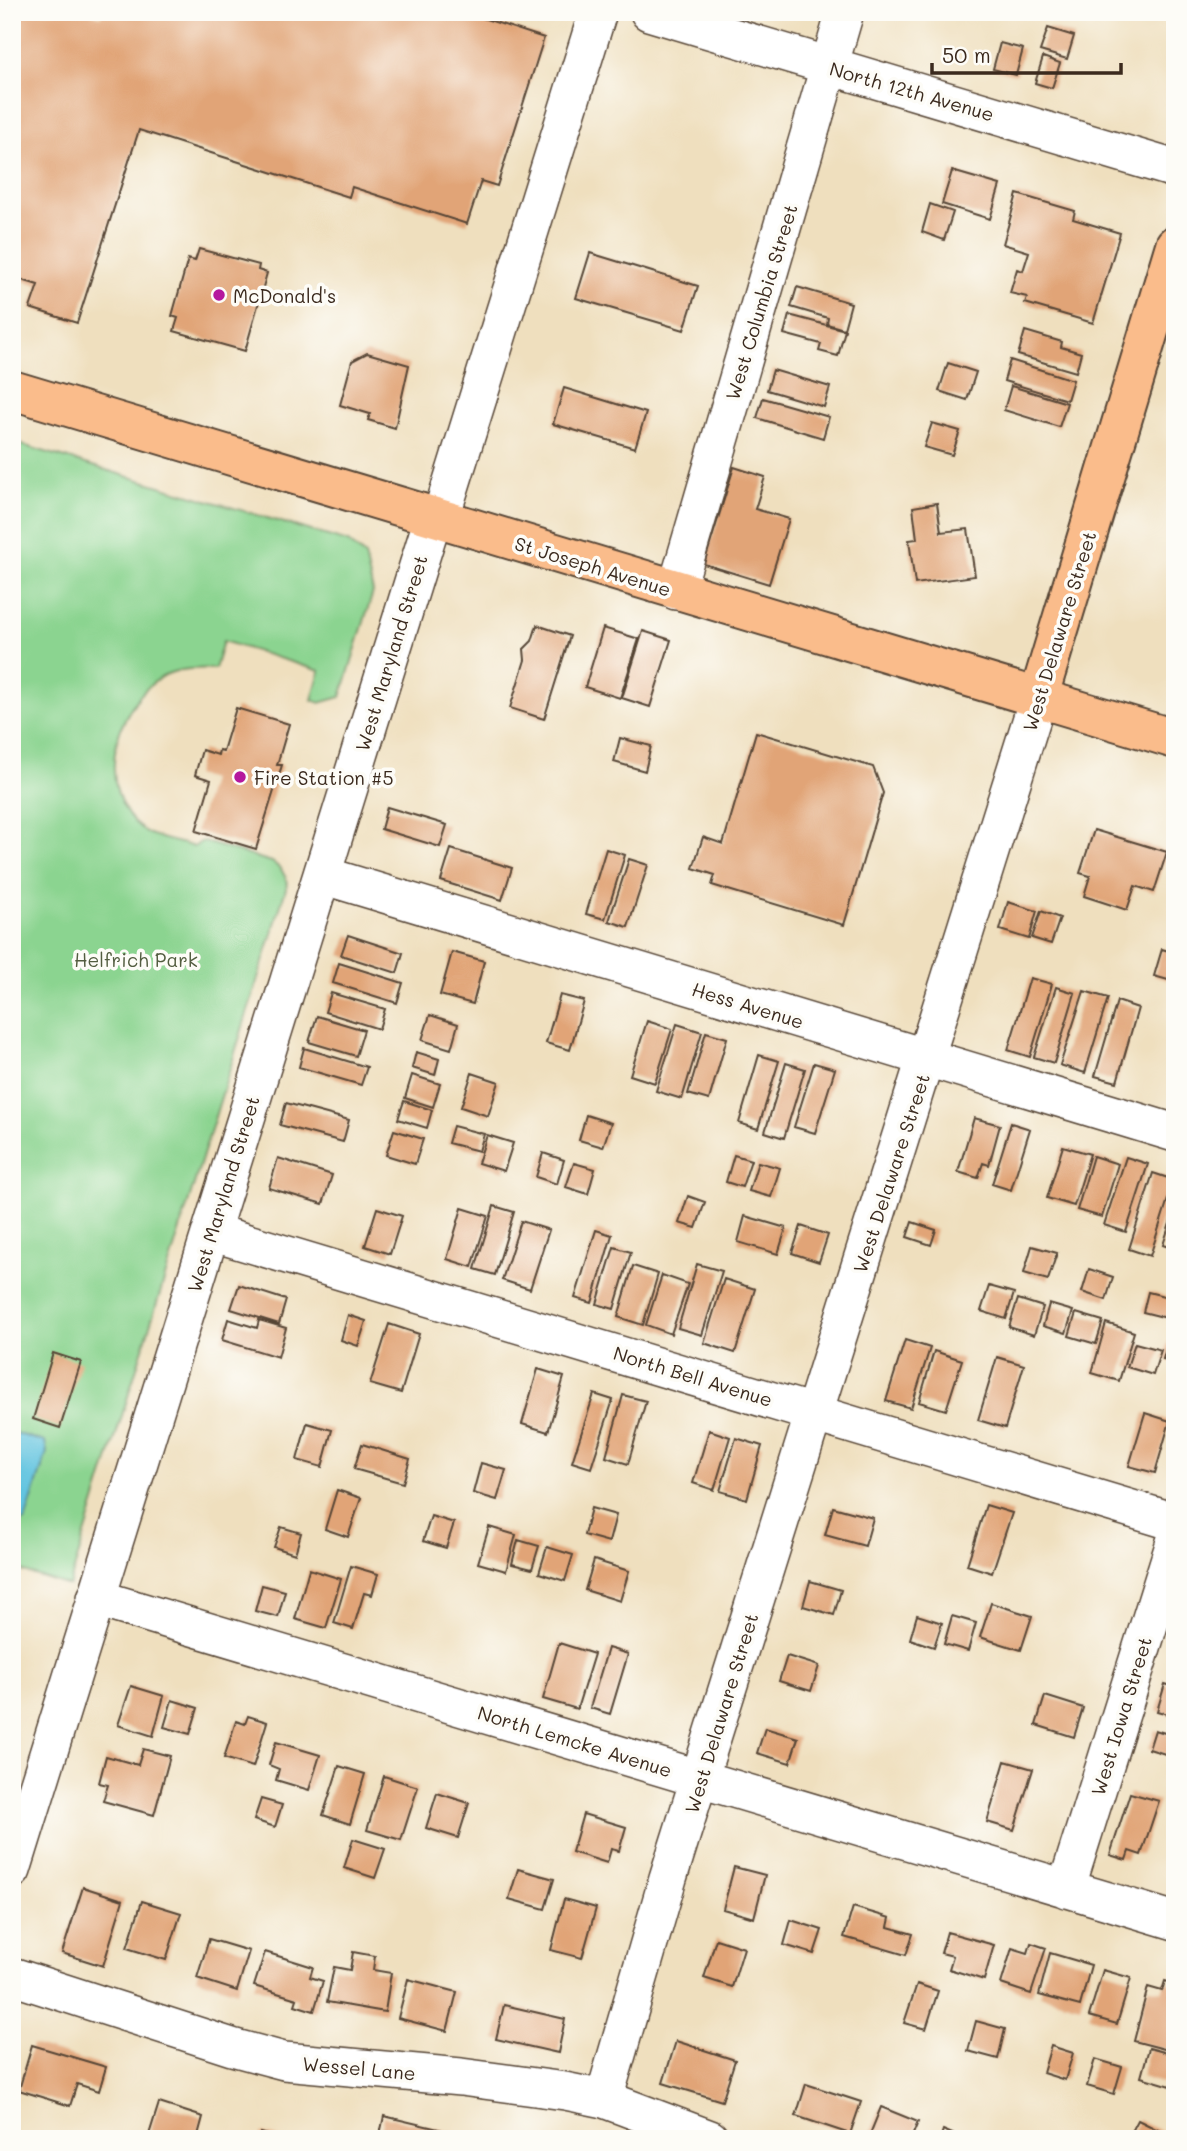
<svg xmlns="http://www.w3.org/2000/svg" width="1187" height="2151" font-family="Mali,sans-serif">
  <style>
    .green { fill: #8bd490; stroke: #637f57; stroke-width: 2 }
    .water { fill: #62c4e0; stroke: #4e777f; stroke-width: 2 }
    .building { fill: #e1a477 }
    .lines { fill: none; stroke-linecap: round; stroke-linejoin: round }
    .minor-casing { stroke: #564536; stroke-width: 40 }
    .major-casing { stroke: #564536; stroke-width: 42 }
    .minor { stroke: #fff; stroke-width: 37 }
    .major { stroke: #fabc8b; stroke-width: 38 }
    .poi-dot { fill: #b5179e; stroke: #fdfcf7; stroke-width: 2.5 }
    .labels { text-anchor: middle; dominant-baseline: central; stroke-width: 7; stroke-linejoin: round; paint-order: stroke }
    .street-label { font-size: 19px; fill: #3b2a1e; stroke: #fdfcf7 }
    .poi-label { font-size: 19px; fill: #3b2a1e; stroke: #fdfcf7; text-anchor: start }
    .park-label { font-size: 19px; fill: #535d40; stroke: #fdfcf7 }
  </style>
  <rect width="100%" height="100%" fill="#fdfcf7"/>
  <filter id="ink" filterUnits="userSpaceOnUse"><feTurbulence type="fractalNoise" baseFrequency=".0143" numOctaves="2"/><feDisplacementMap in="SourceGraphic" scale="14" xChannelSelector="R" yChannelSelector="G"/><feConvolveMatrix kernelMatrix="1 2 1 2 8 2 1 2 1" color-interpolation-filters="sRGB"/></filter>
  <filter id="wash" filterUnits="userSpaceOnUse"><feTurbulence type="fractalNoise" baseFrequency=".00686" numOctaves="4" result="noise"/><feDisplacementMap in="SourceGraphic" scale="28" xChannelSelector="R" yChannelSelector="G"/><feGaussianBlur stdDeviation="1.57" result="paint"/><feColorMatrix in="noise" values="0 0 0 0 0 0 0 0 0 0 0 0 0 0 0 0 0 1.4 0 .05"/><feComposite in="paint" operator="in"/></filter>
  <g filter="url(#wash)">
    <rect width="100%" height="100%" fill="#efdfbe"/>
    <path class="green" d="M12,442L348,542L365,556L373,592L341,697L320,703L312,700L320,671L223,641L215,669C199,668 176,668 162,677C113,705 93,792 143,830C155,839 179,842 194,847L202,841L272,862L281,869L288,882L69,1586L12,1568Z"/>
    <path class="water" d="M12,1432L45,1442L47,1452L25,1521L12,1522Z"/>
    <g id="blocks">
      <path class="building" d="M12,12H85L101,17L102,12H464L544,38L497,186L481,181L467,224L352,187L349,197L139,130L77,323L30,308L38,285L12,277Z
        M1175,12V19L1155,13V12Z
        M1048,28L1074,36L1067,59L1040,51Z
        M1000,43L1023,49L1016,75L993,69Z
        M1043,57L1060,63L1052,88L1035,83Z
        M952,171L1000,185L990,219L942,204Z
        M1017,194L1075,211L1073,219L1120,233L1093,323L1025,303L1027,297L1010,293L1017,269L1023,271L1029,252L1003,244Z
        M930,204L953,212L944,240L922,232Z
        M199,249L259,265L258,270L267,273L245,351L174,331L178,318L172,316L188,259L195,261Z
        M590,253L698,286L684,330L576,298Z
        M797,287L851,303L844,329L827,324L828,318L791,307Z
        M789,315L845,330L838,356L819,351L821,344L784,334Z
        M1025,331L1062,342L1061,347L1081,353L1076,372L1018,355Z
        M367,353L409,365L395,428L368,420L370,414L340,405L352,361Z
        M1010,360L1073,380L1067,400L1004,381Z
        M948,363L976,372L967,400L939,391Z
        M773,370L830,387L824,407L767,390Z
        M1011,386L1067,403L1059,427L1004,410Z
        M564,388L646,413L635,448L553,424Z
        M763,398L829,417L823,438L757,418Z
        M932,423L960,431L952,455L924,447Z
        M734,467L765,477L755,509L789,519L769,584L704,564Z
        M937,503L941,532L968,529L975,576L915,584L909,540L917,539L913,507Z
        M537,625L570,636L544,719L510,708L525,660L524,649L532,641Z
        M603,628L639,639L620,698L585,687Z
        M643,631L671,640L650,707L622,698Z
        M236,708L289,724L277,765H282L256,849L196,831L211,780L195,775L202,750L218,755L219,750L223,751Z
        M756,732L873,767L883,793L844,925L712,885L715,875L693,868L703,837L723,844Z
        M620,738L651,746L645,771L614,762Z
        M387,807L447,825L440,847L381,829Z
        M1094,830L1167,852L1154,892L1135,886L1127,910L1084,896L1090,876L1080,873Z
        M451,849L512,868L502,900L441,881Z
        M606,849L625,855L605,919L586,914Z
        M629,859L648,865L628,927L609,921Z
        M1008,902L1037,911L1029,939L1000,930Z
        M1041,911L1060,918L1051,944L1032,938Z
        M348,935L403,953L397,973L341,955Z
        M1162,949L1175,953V982L1154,976Z
        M452,952L484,961L473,1004L440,995Z
        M339,963L403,983L397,1003L333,983Z
        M1030,978L1052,984L1030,1057L1008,1050Z
        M1056,987L1075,993L1054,1063L1034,1057Z
        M1084,991L1108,998L1085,1073L1060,1065Z
        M331,993L385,1009L379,1029L325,1012Z
        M560,995L584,1001L570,1050L546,1043Z
        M1117,1001L1138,1008L1117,1082L1095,1076Z
        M430,1015L458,1024L451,1049L422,1040Z
        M317,1016L364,1030L356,1056L309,1042Z
        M647,1021L672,1029L655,1083L630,1075Z
        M677,1024L702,1032L682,1099L656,1091Z
        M706,1032L727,1038L709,1100L688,1094Z
        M304,1048L367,1067L361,1085L299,1067Z
        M416,1052L439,1059L435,1075L412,1068Z
        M759,1055L779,1061L758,1129L739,1123Z
        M786,1063L805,1069L784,1138L765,1132Z
        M814,1063L835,1069L815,1133L794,1127Z
        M472,1073L499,1082L488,1116L461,1107Z
        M412,1075L440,1084L433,1107L405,1098Z
        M404,1101L432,1110L427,1128L398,1119Z
        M286,1103L349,1120L343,1142L280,1125Z
        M586,1115L611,1123L603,1147L579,1140Z
        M974,1118L1000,1125L989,1165L983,1163L978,1178L958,1172Z
        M1011,1123L1030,1129L1011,1190L992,1184Z
        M453,1126L484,1134L479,1151L448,1143Z
        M394,1130L423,1139L415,1164L386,1155Z
        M487,1135L513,1143L504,1171L478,1163Z
        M1063,1146L1090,1154L1074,1206L1047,1198Z
        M543,1153L564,1160L557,1184L536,1177Z
        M734,1155L751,1160L742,1187L726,1182Z
        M1093,1156L1118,1164L1102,1217L1077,1210Z
        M1126,1157L1148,1164L1126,1232L1104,1225Z
        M278,1158L332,1175L323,1204L269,1188Z
        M758,1162L780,1168L771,1197L749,1191Z
        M574,1163L595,1169L588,1194L566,1187Z
        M1153,1173L1174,1180L1150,1256L1129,1249Z
        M688,1196L705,1202L696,1228L679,1223Z
        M494,1206L514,1212L495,1275L475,1269Z
        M377,1208L402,1216L390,1254L365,1246Z
        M462,1208L488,1216L472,1267L447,1259Z
        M1174,1211H1175V1249L1163,1245Z
        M745,1216L786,1228L778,1254L738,1242Z
        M521,1221L549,1230L530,1289L502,1280Z
        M912,1222L936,1230L931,1245L907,1237Z
        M801,1226L828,1235L819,1262L792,1253Z
        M596,1230L612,1235L592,1303L575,1298Z
        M1032,1246L1057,1253L1048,1280L1024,1273Z
        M614,1247L631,1252L614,1309L597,1304Z
        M697,1264L722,1271L702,1335L678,1328Z
        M633,1266L658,1274L643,1325L618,1317Z
        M1089,1269L1113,1277L1106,1300L1082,1292Z
        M662,1275L688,1284L671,1334L646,1325Z
        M724,1279L755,1289L735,1353L704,1343Z
        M239,1285L286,1300L279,1324L231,1309Z
        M989,1286L1014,1293L1006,1319L981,1311Z
        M1148,1292L1172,1298L1167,1318L1143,1312Z
        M1018,1299L1043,1307L1034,1335L1009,1327Z
        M1049,1304L1073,1311L1066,1333L1043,1326Z
        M1076,1313L1103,1321L1096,1344L1069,1336Z
        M348,1315L366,1321L358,1346L341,1340Z
        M228,1319L257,1328L259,1320L286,1328L278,1357L222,1340Z
        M1106,1323L1134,1332L1119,1381L1092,1373Z
        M389,1324L419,1334L401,1393L370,1384Z
        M905,1340L930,1348L911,1408L886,1401Z
        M1168,1342L1175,1344V1363L1163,1359Z
        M1135,1343L1161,1350L1153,1375L1127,1367Z
        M934,1351L962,1360L946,1410L919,1402Z
        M53,1353L81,1362L60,1428L33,1419Z
        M997,1357L1024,1365L1005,1428L978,1420Z
        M538,1369L564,1377L548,1432L522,1424Z
        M594,1394L613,1400L591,1468L572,1462Z
        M623,1395L646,1401L628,1464L606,1457Z
        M1145,1413L1170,1421L1155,1473L1129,1466Z
        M307,1423L332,1430L322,1467L297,1460Z
        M709,1430L730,1437L714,1490L693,1483Z
        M736,1438L762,1446L747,1499L720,1491Z
        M362,1444L410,1459L403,1483L354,1469Z
        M481,1463L506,1470L497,1500L473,1493Z
        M337,1490L361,1498L348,1537L325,1529Z
        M986,1505L1012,1513L992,1573L967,1565Z
        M833,1507L873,1518L865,1546L825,1535Z
        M591,1508L616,1515L609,1542L584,1535Z
        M431,1516L454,1523L446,1548L423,1541Z
        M281,1527L301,1533L295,1554L274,1547Z
        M489,1527L516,1535L506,1571L478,1563Z
        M518,1540L539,1546L532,1569L512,1564Z
        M547,1547L573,1555L565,1581L539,1573Z
        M594,1560L629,1571L620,1601L585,1590Z
        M351,1566L378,1574L372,1595L364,1593L353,1629L334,1623Z
        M309,1569L341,1579L326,1628L295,1619Z
        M810,1581L841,1590L834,1615L803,1606Z
        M262,1585L285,1591L278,1617L255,1611Z
        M991,1603L1032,1616L1021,1650L980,1637Z
        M917,1615L942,1623L934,1647L910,1639Z
        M952,1616L976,1623L968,1651L944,1644Z
        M559,1643L594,1654L577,1709L543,1699Z
        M608,1648L628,1654L610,1714L590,1708Z
        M787,1656L819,1666L811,1691L779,1681Z
        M1165,1684L1175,1687V1716L1157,1711Z
        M131,1686L164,1696L153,1736L118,1725Z
        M1045,1696L1083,1708L1074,1737L1036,1725Z
        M172,1700L198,1708L190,1734L164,1727Z
        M248,1716L267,1722L253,1767L224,1758L236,1721L245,1724Z
        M765,1728L798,1738L790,1763L757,1753Z
        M1155,1730L1175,1736V1757L1149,1749Z
        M276,1742L320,1755L309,1790L276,1780L279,1769L269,1765Z
        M143,1749L170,1756L154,1815L103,1801L108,1785L99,1783L106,1756L138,1765Z
        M1005,1761L1033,1769L1014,1830L987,1822Z
        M339,1766L365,1774L350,1824L323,1815Z
        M384,1776L418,1787L401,1840L367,1830Z
        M437,1793L469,1803L458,1838L426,1828Z
        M1130,1793L1159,1801L1141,1855L1129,1851L1126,1860L1110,1855Z
        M261,1799L282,1805L275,1827L254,1820Z
        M583,1814L626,1827L619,1851L611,1849L607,1863L572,1852Z
        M353,1839L385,1849L375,1878L344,1868Z
        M734,1867L765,1875L754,1918L723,1909Z
        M518,1869L554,1879L545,1909L509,1899Z
        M83,1887L123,1900L103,1966L62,1953Z
        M564,1899L596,1908L582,1958L551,1950Z
        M142,1901L181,1913L166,1960L127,1948Z
        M853,1907L890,1918L888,1927L913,1934L906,1955L844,1937Z
        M791,1920L822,1930L814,1954L784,1945Z
        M947,1932L994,1945L984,1980L949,1969L953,1956L941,1953Z
        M209,1939L249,1951L237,1991L197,1978Z
        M716,1939L744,1948L732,1987L704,1978Z
        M1031,1943L1046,1948L1031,1994L1001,1984L1012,1948L1028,1953Z
        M265,1952L313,1967L310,1977L323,1981L314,2011L295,2005L297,1999L254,1986Z
        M353,1952L375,1956L373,1970L391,1973L385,2012L327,2002L334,1967L350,1970Z
        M1050,1953L1091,1965L1080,2006L1039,1995Z
        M1103,1970L1131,1978L1117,2024L1089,2016Z
        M408,1979L457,1992L447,2031L398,2018Z
        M1165,1981L1175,1984L1172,2051L1134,2041L1148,1987L1162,1991Z
        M917,1984L938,1991L926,2029L904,2023Z
        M504,2005L565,2019L558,2053L496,2039Z
        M976,2021L1005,2029L998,2059L968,2051Z
        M676,2041L735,2060L722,2101L663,2083Z
        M32,2045L106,2067L99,2091L77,2084L70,2106L19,2090Z
        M1051,2046L1073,2053L1065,2080L1043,2073Z
        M1149,2048L1175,2055L1171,2086L1141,2077Z
        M1095,2059L1122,2067L1114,2094L1087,2086Z
        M806,2084L861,2102L850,2134L796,2116Z
        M159,2103L203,2117L197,2139L148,2138Z
        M881,2107L918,2122L911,2139H868Z
        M384,2116L476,2138V2139H379Z
        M1138,2120L1164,2133L1161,2139H1128Z
        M943,2130L964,2139H940Z
        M261,2133L279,2138V2139H260Z"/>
    </g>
  </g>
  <g filter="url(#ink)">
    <use href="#blocks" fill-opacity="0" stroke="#564536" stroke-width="2"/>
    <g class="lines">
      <defs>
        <path id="minor" d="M649,12L1175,169
          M440,520L598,12
          M676,591L845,12
          M322,875L1175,1133
          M211,1232L1175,1522
          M96,1598L1175,1921
          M12,1870L433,518
          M1066,1889L1175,1542
          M12,1976L232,2047L284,2061L461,2077L565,2091L604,2099L710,2139
          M604,2099L668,1878L1038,699"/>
        <path id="major" d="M12,390L1175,739
          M1038,699L1175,245"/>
      </defs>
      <use href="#minor" class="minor-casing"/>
      <use href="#major" class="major-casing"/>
      <use href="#minor" class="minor"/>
      <use href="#major" class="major"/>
    </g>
  </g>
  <g class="poi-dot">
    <circle cx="219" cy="295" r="7"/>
    <circle cx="240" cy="777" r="7"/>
  </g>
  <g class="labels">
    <g class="street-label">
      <text transform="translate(912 91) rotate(16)">North 12th Avenue</text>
      <text transform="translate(761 302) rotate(-73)">West Columbia Street</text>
      <text transform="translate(593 566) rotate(17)">St Joseph Avenue</text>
      <text transform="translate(1059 631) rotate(-73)">West Delaware Street</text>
      <text transform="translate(391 653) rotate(-73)">West Maryland Street</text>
      <text transform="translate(748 1005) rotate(17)">Hess Avenue</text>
      <text transform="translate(891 1173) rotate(-72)">West Delaware Street</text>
      <text transform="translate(223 1194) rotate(-73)">West Maryland Street</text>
      <text transform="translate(693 1376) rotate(17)">North Bell Avenue</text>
      <text transform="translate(721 1713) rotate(-73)">West Delaware Street</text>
      <text transform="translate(1121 1716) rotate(-73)">West Iowa Street</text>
      <text transform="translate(575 1741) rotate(17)">North Lemcke Avenue</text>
      <text transform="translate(359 2068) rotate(5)">Wessel Lane</text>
    </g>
    <g class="poi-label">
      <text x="233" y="295">McDonald's</text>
      <text x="254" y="777">Fire Station #5</text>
    </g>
    <g class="park-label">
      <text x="136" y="959">Helfrich Park</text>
    </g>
  </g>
  <rect width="1187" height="2151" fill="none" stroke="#fdfcf7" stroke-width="42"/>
  <path d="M932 63v10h189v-10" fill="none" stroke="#3b2a1e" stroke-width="3.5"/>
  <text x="942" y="63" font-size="21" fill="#3b2a1e" stroke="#fdfcf7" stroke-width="5" paint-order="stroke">50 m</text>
</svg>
